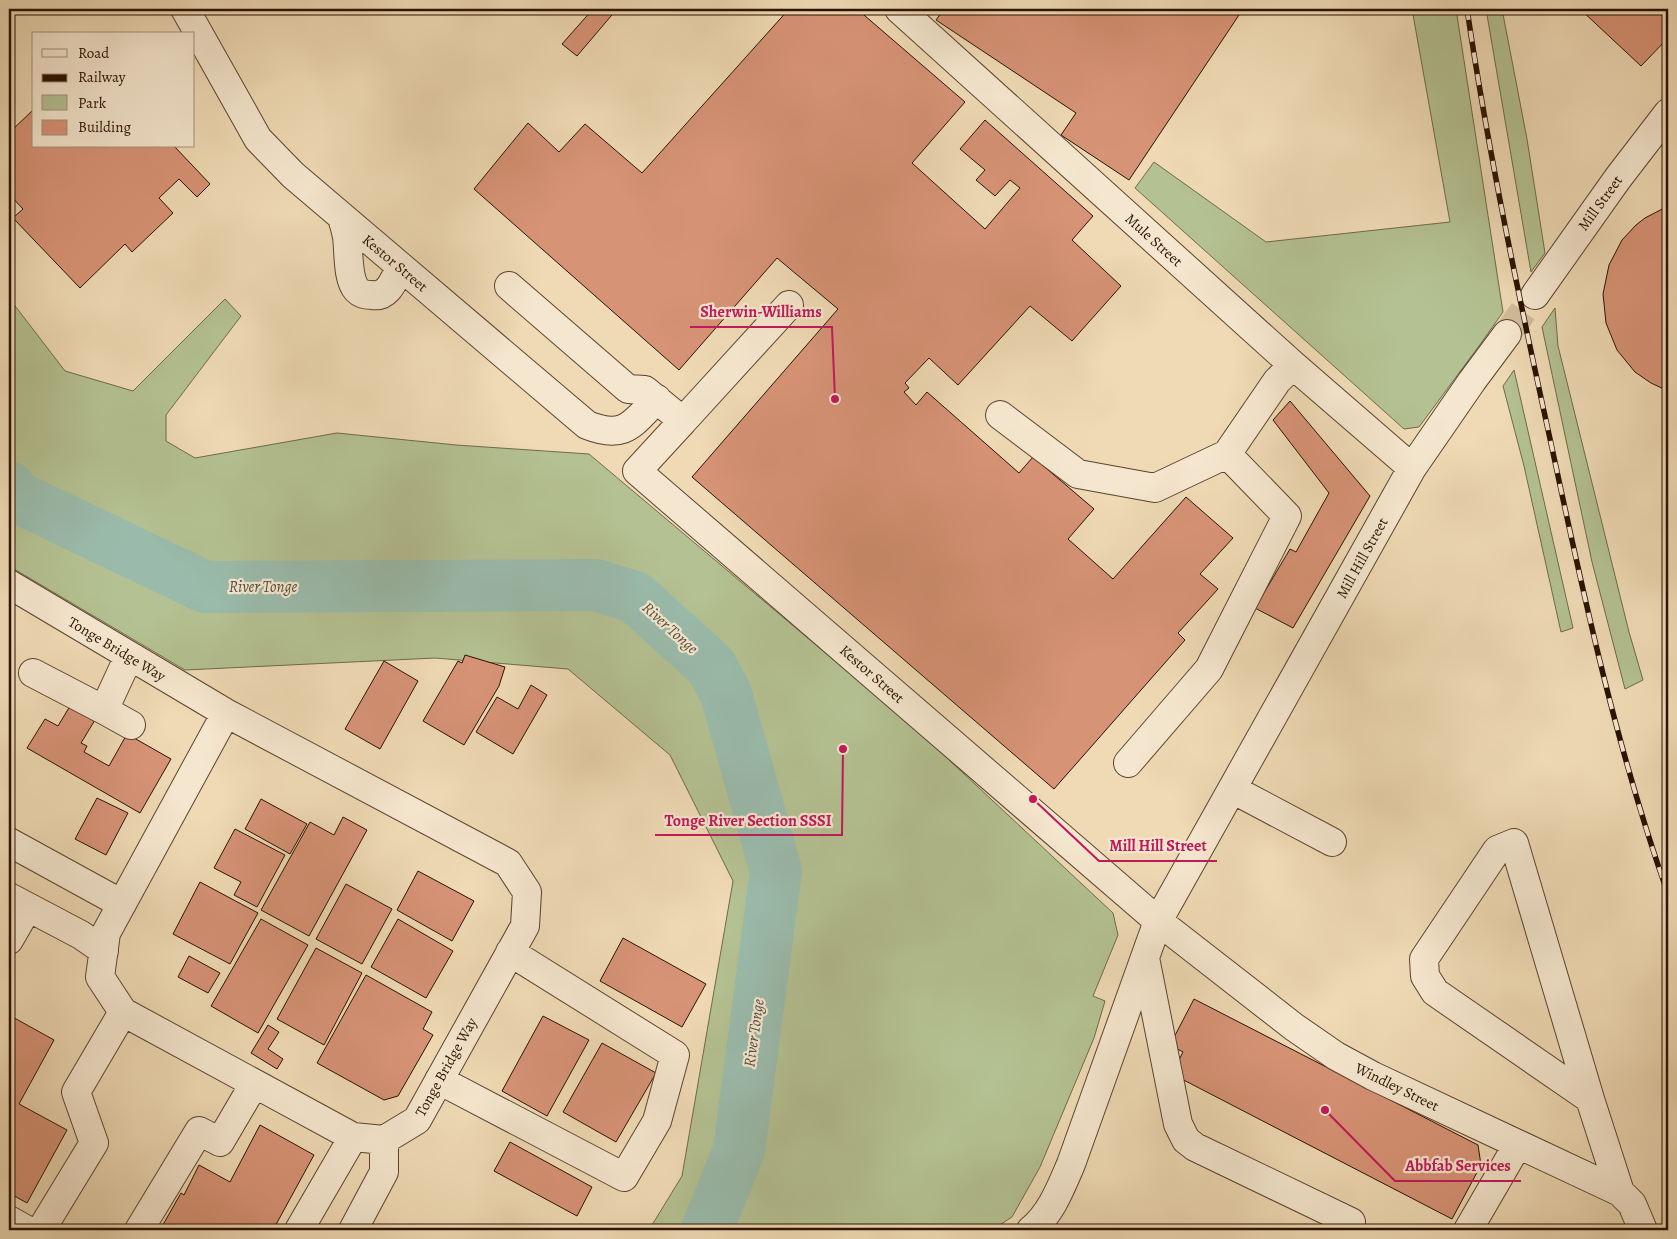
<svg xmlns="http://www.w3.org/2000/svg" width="1677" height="1239" font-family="Alegreya,serif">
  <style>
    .green { fill: #b4c192; stroke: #6f6a49 }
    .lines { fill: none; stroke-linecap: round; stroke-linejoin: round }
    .river { stroke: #9abbab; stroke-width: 52 }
    .building { fill: #d79376; stroke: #2a1200 }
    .minor-tunnel { stroke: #d1bc9a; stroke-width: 28; stroke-dasharray: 28 14; stroke-linecap: butt }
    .minor-casing { stroke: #5b442d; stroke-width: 30 }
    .minor { stroke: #f5e7cf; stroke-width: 28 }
    .rail-casing { stroke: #2a1200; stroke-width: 5.5 }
    .rail { stroke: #f5e7cf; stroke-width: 4; stroke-dasharray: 11; stroke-linecap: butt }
    .labels { text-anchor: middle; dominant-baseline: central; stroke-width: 4.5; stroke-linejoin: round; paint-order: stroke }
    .street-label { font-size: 15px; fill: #2a1200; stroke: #f5e7cf }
    .water-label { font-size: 16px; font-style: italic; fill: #514d3c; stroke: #f5e7cf }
    .leader { fill: none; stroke: #c2185b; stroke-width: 2 }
    .callout-dot { fill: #c2185b; stroke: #f5e7cf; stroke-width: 2 }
    .callout-label { font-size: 16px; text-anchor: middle; font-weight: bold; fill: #c2185b; stroke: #f5e7cf; stroke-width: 4.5; stroke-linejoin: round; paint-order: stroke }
  </style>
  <rect width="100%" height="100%" fill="#efdab5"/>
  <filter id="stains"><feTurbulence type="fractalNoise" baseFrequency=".004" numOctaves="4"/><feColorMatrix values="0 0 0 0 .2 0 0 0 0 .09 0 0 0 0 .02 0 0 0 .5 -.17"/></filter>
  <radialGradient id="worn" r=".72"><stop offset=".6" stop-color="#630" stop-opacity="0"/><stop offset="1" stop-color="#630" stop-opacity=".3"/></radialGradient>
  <path class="green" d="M1412,9H1456L1503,312L1479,346L1419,427L1404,429L1135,188L1154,162L1266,242L1450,222Z
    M1486,9H1502L1527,139L1545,253L1531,272Z
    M9,298L65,371L133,391L225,299L241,316L166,415V441L195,458L337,433L456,445L589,454L917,730L1113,913L1118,935L1093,996L1105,1001L1094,1038L1040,1167L1012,1217L992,1230H649L682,1176L733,881L670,755L568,669L435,658L185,670L9,566Z
    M1555,308L1558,346L1629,632L1643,680L1625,689L1592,562L1542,327Z
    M1514,370L1573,628L1561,632L1524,466L1503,386Z"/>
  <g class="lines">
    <path class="river" d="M9,487L17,497L205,587L595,585L635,597L711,666L726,694L776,871L739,1150L707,1230"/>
  </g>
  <path class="building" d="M593,9H617L577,56L562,44Z
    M789,9H857L965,102L912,163L985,229L1020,188L1010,180L995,196L976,180L985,170L960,149L985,120L1093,216L1072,240L1121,286L1072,341L1030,306L958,385L929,358L905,383L909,388L904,392L916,405L927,392L1019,473L1033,457L1094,509L1068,539L1113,579L1186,497L1233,538L1200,574L1218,589L1178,633L1185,640L1054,789L692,477L838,309L777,258L679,370L474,189L528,123L559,152L585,124L642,173Z
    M944,9H1243L1129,180L1061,135L1076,113L936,20Z
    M1580,9H1655L1668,21V38L1641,66Z
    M34,109V146H174L210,184L197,197L179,179L159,198L173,213L132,252L125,244L80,288L13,218L23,209L9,194V133Z
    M1668,206V391L1651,383L1635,372L1617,350L1606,323L1603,294L1609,265L1622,240L1636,225L1645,218Z
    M1290,401L1370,496L1293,628L1255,608L1290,549L1296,552L1329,493L1273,420Z
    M465,655L505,667L499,686L464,745L423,721L458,661L462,663Z
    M384,661L418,681L380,749L345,729Z
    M531,685L547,695L513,754L476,732L497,697L518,709Z
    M70,706L95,720L81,743L87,746L84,752L109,766L127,734L171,759L140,813L27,748L45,719L58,726Z
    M97,798L128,813L106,855L75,839Z
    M261,799L307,824L290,854L245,829Z
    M343,817L367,830L309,936L261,910L310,822L334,835Z
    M235,829L285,855L257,907L234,895L241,882L214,868Z
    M418,871L474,901L452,941L397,910Z
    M200,882L258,913L230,964L173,934Z
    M346,884L392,909L362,964L316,939Z
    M261,919L308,945L258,1033L211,1006Z
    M398,919L453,951L426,998L371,967Z
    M623,938L706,984L682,1027L600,981Z
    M316,948L362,973L324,1045L277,1019Z
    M189,956L220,973L208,993L178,977Z
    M366,975L432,1012L423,1029L433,1035L398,1096L384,1100L317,1063Z
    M1194,999L1478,1145L1481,1165L1452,1219L1172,1074L1183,1052L1170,1045Z
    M9,1015L54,1040L19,1104L67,1130L27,1203L9,1193Z
    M543,1016L589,1040L547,1116L502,1091Z
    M268,1025L279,1032L268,1049L283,1059L277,1069L251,1053Z
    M602,1043L656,1073L616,1142L563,1112Z
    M260,1125L314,1155L273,1230H160L181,1193L184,1195L199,1165L230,1182Z
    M510,1142L592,1187L577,1216L494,1171Z"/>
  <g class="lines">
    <path class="minor-tunnel" d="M1507,334L1535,295"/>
    <defs>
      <path id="minor" d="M185,9L258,139L293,175L587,425C625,440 632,424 657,399
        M899,9L1293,365L1412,468
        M342,218C344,224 346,231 347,237C349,251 347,279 357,290C361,294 367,295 372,295C388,298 394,280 400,268
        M509,286L628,389L645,390L683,421L789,305
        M1535,295L1618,178L1668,113
        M1000,415L1078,474L1155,488L1227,454
        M683,421L637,471L1158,921L1294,1027L1336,1056L1373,1076L1620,1192L1632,1204L1643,1230
        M9,584L226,713L508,863L527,892L525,926L417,1120L384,1140L353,1137L123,1012L100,977L106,933L226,713
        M33,673L104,710L129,656
        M104,710L131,725
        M1128,763L1209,669L1287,516L1227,454L1277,381L1293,365
        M1232,789L1332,842
        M9,842L122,904
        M9,897L81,935L104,951
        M9,940L28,907
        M1145,958L1178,1124L1186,1140L1195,1147L1351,1222
        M439,1080L624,1177L657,1121L675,1055L510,952
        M1590,1099L1435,992L1425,976L1424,959L1497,850L1514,843L1590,1099L1620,1192
        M9,1220L27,1230
        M41,1230L94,1143L76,1092L123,1012
        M139,1230L199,1131L220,1142L254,1084
        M299,1230L353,1137
        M353,1230L384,1172V1140
        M1031,1230C1051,1214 1061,1187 1071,1164L1158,921L1412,468L1472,381L1507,334
        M1468,1230L1518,1144"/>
    </defs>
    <use href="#minor" class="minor-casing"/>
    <use href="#minor" class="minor"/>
    <defs>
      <path id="rail" d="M1467,9C1489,157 1520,302 1552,448C1584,598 1617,750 1668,894"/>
    </defs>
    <use href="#rail" class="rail-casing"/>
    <use href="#rail" class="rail"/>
  </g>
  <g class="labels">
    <g class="street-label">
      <text transform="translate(1600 203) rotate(-54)">Mill Street</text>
      <text transform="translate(1154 240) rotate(42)">Mule Street</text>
      <text transform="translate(395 263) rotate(40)">Kestor Street</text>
      <text transform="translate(1362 558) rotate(-61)">Mill Hill Street</text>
      <text transform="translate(117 649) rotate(31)">Tonge Bridge Way</text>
      <text transform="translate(872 674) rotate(41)">Kestor Street</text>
      <text transform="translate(446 1067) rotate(-61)">Tonge Bridge Way</text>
      <text transform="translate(1397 1087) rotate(26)">Windley Street</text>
    </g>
    <g class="water-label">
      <text x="263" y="587">River Tonge</text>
      <text transform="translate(670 628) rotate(42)">River Tonge</text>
      <text transform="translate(754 1033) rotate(-82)">River Tonge</text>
    </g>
  </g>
  <path class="leader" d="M835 399L832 327H690M843 749L842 835H655M1033 799L1099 861H1217M1325 1110L1395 1181H1521"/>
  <g class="callout-dot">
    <circle cx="835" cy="399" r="5"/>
    <circle cx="843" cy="749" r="5"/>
    <circle cx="1033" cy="799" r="5"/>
    <circle cx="1325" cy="1110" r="5"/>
  </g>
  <g class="callout-label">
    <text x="761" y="317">Sherwin-Williams</text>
    <text x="748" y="826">Tonge River Section SSSI</text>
    <text x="1158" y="851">Mill Hill Street</text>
    <text x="1458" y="1171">Abbfab Services</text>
  </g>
  <rect width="1677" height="1239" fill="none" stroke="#efdab5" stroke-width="30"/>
  <rect x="10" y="10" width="1657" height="1219" fill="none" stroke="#2a1200" stroke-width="2.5"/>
  <rect x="15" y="15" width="1647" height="1209" fill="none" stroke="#2a1200"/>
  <rect x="32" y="32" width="162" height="115" fill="#f5e7cf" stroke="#a4927c"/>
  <rect x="42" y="49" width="25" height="8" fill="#f5e7cf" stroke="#a4927c"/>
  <text x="78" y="58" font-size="15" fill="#2a1200">Road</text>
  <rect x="42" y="74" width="25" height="8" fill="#2a1200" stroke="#a4927c"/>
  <text x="78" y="82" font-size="15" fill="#2a1200">Railway</text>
  <rect x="42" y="95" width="25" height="15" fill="#b4c192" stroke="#a4927c"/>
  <text x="78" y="108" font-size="15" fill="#2a1200">Park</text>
  <rect x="42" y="120" width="25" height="15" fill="#d79376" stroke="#a4927c"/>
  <text x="78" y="132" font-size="15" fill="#2a1200">Building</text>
  <rect width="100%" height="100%" filter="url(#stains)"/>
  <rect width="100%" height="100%" fill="url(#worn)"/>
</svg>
